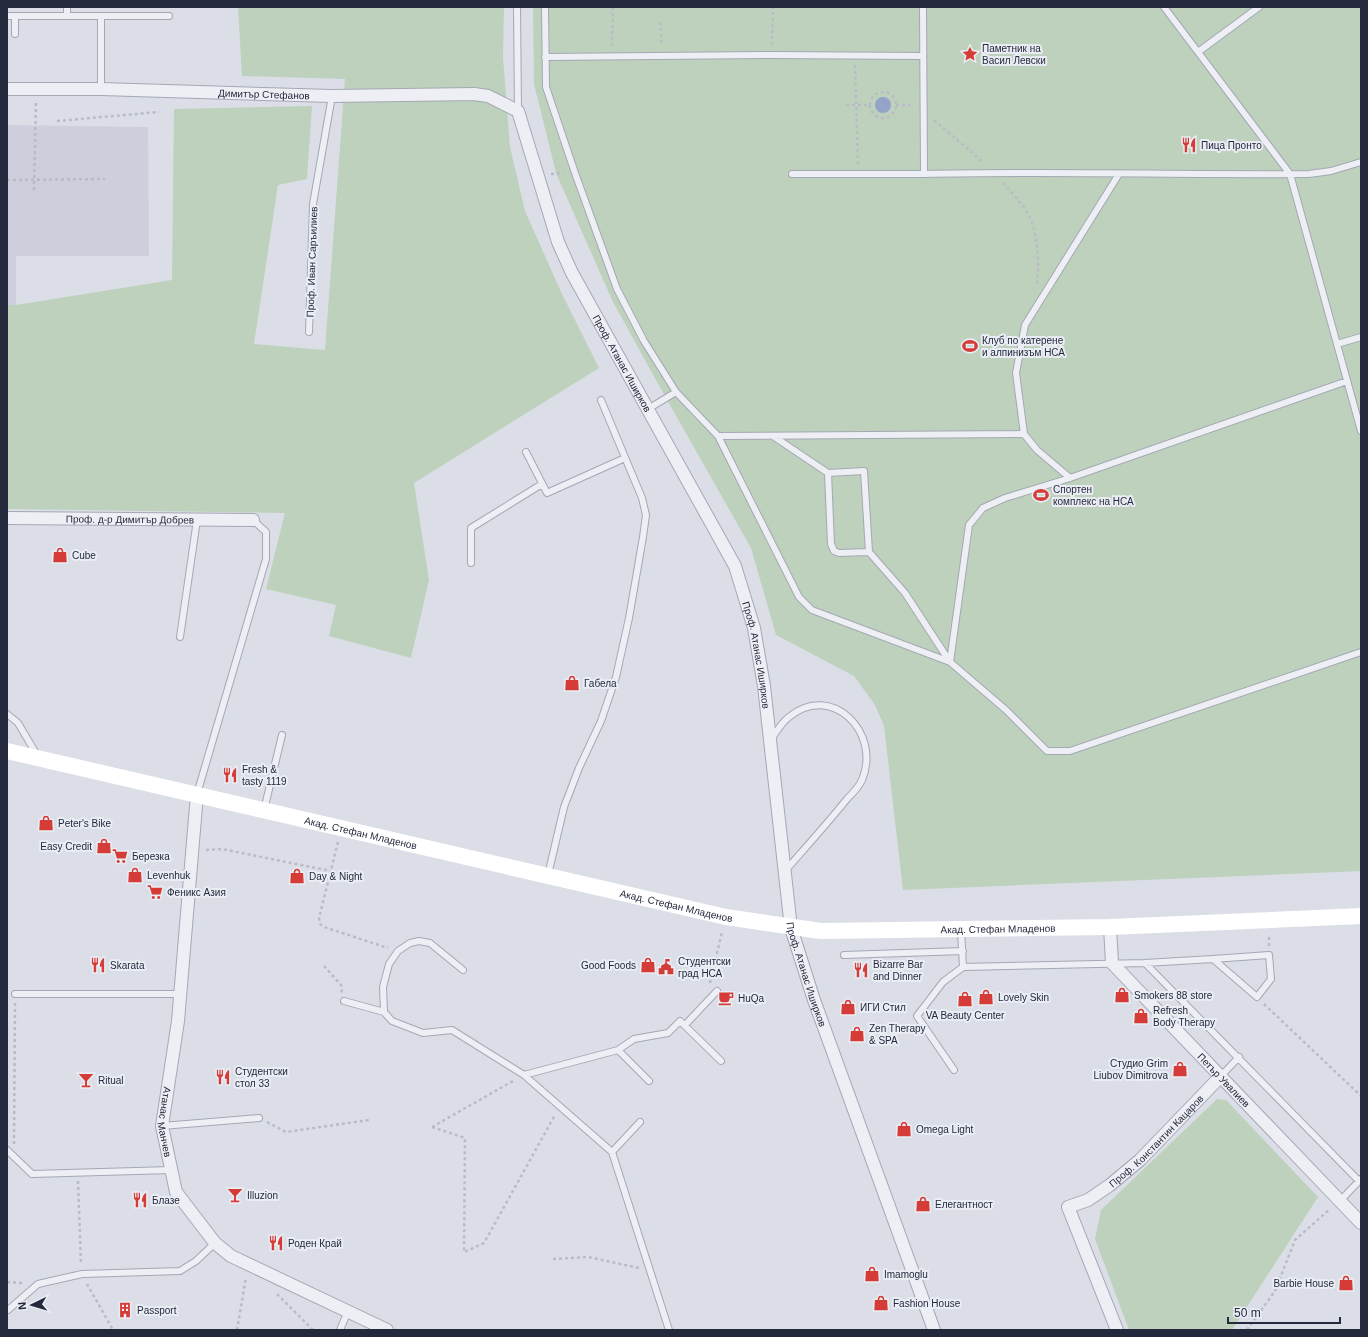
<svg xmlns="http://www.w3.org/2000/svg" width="1368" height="1337" font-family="Helvetica,sans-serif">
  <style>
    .built { fill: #cdd0dc }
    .green { fill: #bdd1bc }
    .water { fill: #94a4c9 }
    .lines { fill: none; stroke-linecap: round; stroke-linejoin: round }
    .lane-casing { stroke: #a4a8b4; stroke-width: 8 }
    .street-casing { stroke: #a4a8b4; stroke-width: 14 }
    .path { stroke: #babcc5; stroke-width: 2.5; stroke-dasharray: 3 3; stroke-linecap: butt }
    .lane { stroke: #eeeff5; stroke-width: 6 }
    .street { stroke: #eeeff5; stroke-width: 12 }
    .secondary { stroke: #fff; stroke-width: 16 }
    .labels { text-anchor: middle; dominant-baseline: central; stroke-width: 4; stroke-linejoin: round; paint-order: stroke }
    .poi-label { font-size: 10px; fill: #25293d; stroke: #eaedf4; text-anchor: start }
    .street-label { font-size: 10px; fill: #25293d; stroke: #eaedf4 }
  </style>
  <rect width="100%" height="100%" fill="#dbdee7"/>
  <path class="built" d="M7,125L148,127L149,256H16V305H7Z"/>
  <path class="green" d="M238,7H504L503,58L510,147L525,211L561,292L599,368L414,483L429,580L411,658L329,636L336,605L266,589L285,513L7,509V305H16L172,280L174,109L312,106L307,179L278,185L254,344L325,350L345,79L242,76Z
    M533,7H1361V871L903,890L884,726L875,705L854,676L776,635L751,548L666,398L613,302L556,173L534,84Z
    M1217,1099L1226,1100L1318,1197L1232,1330H1129L1095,1239L1101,1210Z"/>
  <path class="water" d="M875 105a8 8 0 1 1 16 0a8 8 0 1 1-16 0Z"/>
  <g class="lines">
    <defs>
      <path id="lane" d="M67,7V16
        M517,7L518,111
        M545,7L546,87L575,173L617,289L644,341L676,392L648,409
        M1164,7L1290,174L1361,431
        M7,16H169
        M15,16V34
        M1198,52L1259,7
        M545,57L772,55L922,56
        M101,89V16
        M792,174H924L923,7
        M924,174C1052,171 1181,175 1309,174L1331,171L1361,162
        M309,332L313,204L332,96
        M1337,344L1361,337
        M676,392L718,436L799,597L812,610L950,662
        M718,436L1024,434
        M773,436L828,473L864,471L869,552L905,593L950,662L1006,710L1047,751H1070L1361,652
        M526,452L547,493L625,458
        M828,473L831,544L834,551L839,553L869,552
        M1070,478L1037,450L1024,434L1016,373L1025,325L1119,174
        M471,563V528L542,484
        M180,637L197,520
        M950,662L969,525L983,508L1005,498L1070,478L1347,381
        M7,714L18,723L37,755
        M772,738C777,731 782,722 789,717C831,682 882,732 862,780C859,787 852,794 847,799C827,824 806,847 785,871
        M197,794L266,559V532L253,520
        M264,810L282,735
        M548,875L564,807L579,768L601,721L616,677L629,618L643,537L646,515L642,498L601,400
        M961,930L963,967L1145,963L1213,959L1257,997L1271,979L1269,955L1213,959
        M844,955L963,951
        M1145,963L1359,1181
        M463,970L430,943L419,941L410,943L398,951L389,964L383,987L384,1012L392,1021L423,1033L452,1030L524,1075L612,1152L669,1330
        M15,994H180
        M344,1001L384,1012
        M685,1025L717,991
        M618,1050L634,1039L668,1033L680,1021L721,1061
        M954,1070L917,1016L943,982L963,967
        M524,1075L618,1050L649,1081
        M1220,1077L1239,1057
        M162,1126L259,1118
        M7,1150L32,1174L171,1170
        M612,1152L640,1122
        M1340,1201L1361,1179
        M8,1310L38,1284L82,1274L180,1271L196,1261L215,1243
        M340,1330L348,1311"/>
      <g id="street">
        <path id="s1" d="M7,89H101L332,96L474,94L488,96L518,111L558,242L572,273L735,566L754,628L764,686L791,928L814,1000L934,1330"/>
        <path id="s2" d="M7,518L253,520"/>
        <path id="s3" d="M197,794L178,1021L162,1126L176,1192L215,1243L231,1256L387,1330"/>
        <path id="s4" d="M1110,927L1112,963L1361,1223"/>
        <path id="s5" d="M1117,1330L1068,1207L1088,1200L1110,1185L1140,1160L1220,1077"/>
      </g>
    </defs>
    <use href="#lane" class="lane-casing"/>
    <use href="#street" class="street-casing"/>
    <path class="path" d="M660,22L662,46
      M772,45L773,7
      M612,46L613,7
      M855,65L858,164
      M870 105a13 13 0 1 1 26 0a13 13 0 1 1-26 0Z
      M846,105H870
      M896,105H914
      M934,120L984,163
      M57,121L159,112
      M551,174L564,173
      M7,180L105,179
      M1003,183C1011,192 1020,201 1027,212C1039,233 1039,262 1037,286
      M34,190L36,101
      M338,842L319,918L320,924L324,927L388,948
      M206,850L222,849L331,871
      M1269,946V935
      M324,966L341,985L342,993
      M710,983L722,932
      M1264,1004L1361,1096
      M267,1122L286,1132L369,1120
      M432,1127L465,1138L464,1252L484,1243L555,1115
      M432,1127L513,1081
      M14,1144L15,1003
      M78,1181L81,1264
      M553,1259L588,1257L639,1268
      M7,1282L24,1283
      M87,1284L113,1330
      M277,1294L313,1330
      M237,1330L246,1277
      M1247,1330L1275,1291L1295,1240L1330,1209"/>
    <use href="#lane" class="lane"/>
    <use href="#street" class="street"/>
    <path class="secondary" id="s6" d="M7,751L726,917L821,931L1110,927L1361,916"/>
  </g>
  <defs>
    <symbol id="sight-bare" viewBox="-9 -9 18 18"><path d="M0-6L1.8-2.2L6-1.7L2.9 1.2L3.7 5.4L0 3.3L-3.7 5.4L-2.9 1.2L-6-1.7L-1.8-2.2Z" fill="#d53c37" stroke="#eaedf4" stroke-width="2.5" paint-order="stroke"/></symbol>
    <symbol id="restaurant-bare" viewBox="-9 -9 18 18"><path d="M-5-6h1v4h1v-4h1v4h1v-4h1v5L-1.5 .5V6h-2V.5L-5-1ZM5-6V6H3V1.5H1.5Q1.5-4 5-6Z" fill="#d53c37" stroke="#eaedf4" stroke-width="2.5" paint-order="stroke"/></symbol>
    <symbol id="stadium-bare" viewBox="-9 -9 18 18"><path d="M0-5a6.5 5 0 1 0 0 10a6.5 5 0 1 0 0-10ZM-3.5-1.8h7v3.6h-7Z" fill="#d53c37" stroke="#eaedf4" stroke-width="2.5" paint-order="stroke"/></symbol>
    <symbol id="shop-bare" viewBox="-9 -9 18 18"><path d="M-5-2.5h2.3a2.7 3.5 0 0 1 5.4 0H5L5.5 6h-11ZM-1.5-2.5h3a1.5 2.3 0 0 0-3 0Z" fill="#d53c37" stroke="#eaedf4" stroke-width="2.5" paint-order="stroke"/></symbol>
    <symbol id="supermarket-bare" viewBox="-9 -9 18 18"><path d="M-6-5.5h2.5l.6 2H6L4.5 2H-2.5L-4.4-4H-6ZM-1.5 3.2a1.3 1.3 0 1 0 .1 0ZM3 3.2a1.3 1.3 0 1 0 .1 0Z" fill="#d53c37" stroke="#eaedf4" stroke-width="2.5" paint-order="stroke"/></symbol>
    <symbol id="civic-bare" viewBox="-9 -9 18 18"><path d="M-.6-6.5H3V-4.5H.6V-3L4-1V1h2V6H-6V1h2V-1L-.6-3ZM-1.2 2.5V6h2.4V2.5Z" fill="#d53c37" stroke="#eaedf4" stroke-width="2.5" paint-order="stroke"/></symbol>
    <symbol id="cafe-bare" viewBox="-9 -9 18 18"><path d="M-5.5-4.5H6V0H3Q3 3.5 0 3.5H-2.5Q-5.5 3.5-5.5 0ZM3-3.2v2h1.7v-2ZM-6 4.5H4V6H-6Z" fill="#d53c37" stroke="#eaedf4" stroke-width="2.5" paint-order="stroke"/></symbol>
    <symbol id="bar-bare" viewBox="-9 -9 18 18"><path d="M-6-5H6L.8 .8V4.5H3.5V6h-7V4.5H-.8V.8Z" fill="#d53c37" stroke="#eaedf4" stroke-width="2.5" paint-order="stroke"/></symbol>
    <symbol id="building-bare" viewBox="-9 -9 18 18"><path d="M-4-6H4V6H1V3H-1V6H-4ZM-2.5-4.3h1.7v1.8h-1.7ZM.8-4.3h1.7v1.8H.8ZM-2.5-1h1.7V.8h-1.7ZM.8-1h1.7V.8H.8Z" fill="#d53c37" stroke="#eaedf4" stroke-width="2.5" paint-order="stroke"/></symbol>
  </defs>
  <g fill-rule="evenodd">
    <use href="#sight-bare" x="959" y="43" width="22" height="22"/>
    <use href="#restaurant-bare" x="1178" y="134" width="22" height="22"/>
    <use href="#stadium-bare" x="959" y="335" width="22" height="22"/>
    <use href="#stadium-bare" x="1030" y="484" width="22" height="22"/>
    <use href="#shop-bare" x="49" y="544" width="22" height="22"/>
    <use href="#shop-bare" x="561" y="672" width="22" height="22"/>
    <use href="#restaurant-bare" x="219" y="764" width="22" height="22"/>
    <use href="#shop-bare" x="35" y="812" width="22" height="22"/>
    <use href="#shop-bare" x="93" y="835" width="22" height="22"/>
    <use href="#supermarket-bare" x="109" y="845" width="22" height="22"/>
    <use href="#shop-bare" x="124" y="864" width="22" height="22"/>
    <use href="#shop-bare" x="286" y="865" width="22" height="22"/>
    <use href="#supermarket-bare" x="144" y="881" width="22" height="22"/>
    <use href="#restaurant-bare" x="87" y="954" width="22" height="22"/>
    <use href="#shop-bare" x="637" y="954" width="22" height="22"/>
    <use href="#civic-bare" x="655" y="956" width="22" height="22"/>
    <use href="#restaurant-bare" x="850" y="959" width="22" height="22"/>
    <use href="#shop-bare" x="1111" y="984" width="22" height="22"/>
    <use href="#shop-bare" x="975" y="986" width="22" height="22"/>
    <use href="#cafe-bare" x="715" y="987" width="22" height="22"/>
    <use href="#shop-bare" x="954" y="988" width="22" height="22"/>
    <use href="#shop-bare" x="837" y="996" width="22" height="22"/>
    <use href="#shop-bare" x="1130" y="1005" width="22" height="22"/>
    <use href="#shop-bare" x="846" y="1023" width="22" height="22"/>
    <use href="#shop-bare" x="1169" y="1058" width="22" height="22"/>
    <use href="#restaurant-bare" x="212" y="1066" width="22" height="22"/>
    <use href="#bar-bare" x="75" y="1069" width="22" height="22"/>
    <use href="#shop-bare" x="893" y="1118" width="22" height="22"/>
    <use href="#bar-bare" x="224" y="1184" width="22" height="22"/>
    <use href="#restaurant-bare" x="129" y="1189" width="22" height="22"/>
    <use href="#shop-bare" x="912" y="1193" width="22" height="22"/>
    <use href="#restaurant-bare" x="265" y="1232" width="22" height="22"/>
    <use href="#shop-bare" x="861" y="1263" width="22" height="22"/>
    <use href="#shop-bare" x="1335" y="1272" width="22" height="22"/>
    <use href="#shop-bare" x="870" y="1292" width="22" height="22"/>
    <use href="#building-bare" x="114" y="1299" width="22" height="22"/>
  </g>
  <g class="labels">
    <g class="poi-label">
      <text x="982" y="48">Паметник на<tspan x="982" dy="12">Васил Левски</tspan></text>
      <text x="1201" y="145">Пица Пронто</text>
      <text x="982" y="340">Клуб по катерене<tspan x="982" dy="12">и алпинизъм НСА</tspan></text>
      <text x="1053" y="489">Спортен<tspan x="1053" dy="12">комплекс на НСА</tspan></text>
      <text x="72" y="555">Cube</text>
      <text x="584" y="683">Габела</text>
      <text x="242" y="769">Fresh &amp;<tspan x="242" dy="12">tasty 1119</tspan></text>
      <text x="58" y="823">Peter's Bike</text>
      <text x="92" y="846" text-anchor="end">Easy Credit</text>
      <text x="132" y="856">Березка</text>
      <text x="147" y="875">Levenhuk</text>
      <text x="309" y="876">Day &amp; Night</text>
      <text x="167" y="892">Феникс Азия</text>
      <text x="678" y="961">Студентски<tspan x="678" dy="12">град НСА</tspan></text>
      <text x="873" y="964">Bizarre Bar<tspan x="873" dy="12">and Dinner</tspan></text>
      <text x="110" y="965">Skarata</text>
      <text x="636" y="965" text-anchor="end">Good Foods</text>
      <text x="1134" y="995">Smokers 88 store</text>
      <text x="998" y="997">Lovely Skin</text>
      <text x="738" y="998">HuQa</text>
      <text x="860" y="1007">ИГИ Стил</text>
      <text x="1153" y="1010">Refresh<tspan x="1153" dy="12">Body Therapy</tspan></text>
      <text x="965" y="1015" text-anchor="middle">VA Beauty Center</text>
      <text x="869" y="1028">Zen Therapy<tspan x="869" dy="12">&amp; SPA</tspan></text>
      <text x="1168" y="1063" text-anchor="end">Студио Grim<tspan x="1168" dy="12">Liubov Dimitrova</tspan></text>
      <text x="235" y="1071">Студентски<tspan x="235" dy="12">стол 33</tspan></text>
      <text x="98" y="1080">Ritual</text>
      <text x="916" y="1129">Omega Light</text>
      <text x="247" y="1195">Illuzion</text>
      <text x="152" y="1200">Блазе</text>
      <text x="935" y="1204">Елегантност</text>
      <text x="288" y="1243">Роден Край</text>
      <text x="884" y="1274">Imamoglu</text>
      <text x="1334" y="1283" text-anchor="end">Barbie House</text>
      <text x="893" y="1303">Fashion House</text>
      <text x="137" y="1310">Passport</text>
    </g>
    <g class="street-label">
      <text stroke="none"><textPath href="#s1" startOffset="257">Димитър Стефанов</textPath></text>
      <text transform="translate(312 262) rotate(-88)">Проф. Иван Саръилиев</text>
      <text stroke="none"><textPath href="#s1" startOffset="789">Проф. Атанас Иширков</textPath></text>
      <text stroke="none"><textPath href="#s2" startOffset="123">Проф. д-р Димитър Добрев</textPath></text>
      <text stroke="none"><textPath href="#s1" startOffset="1113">Проф. Атанас Иширков</textPath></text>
      <text stroke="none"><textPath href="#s6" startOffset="363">Акад. Стефан Младенов</textPath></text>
      <text stroke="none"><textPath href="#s6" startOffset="687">Акад. Стефан Младенов</textPath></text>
      <text stroke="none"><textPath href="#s6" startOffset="1011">Акад. Стефан Младенов</textPath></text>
      <text stroke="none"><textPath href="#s1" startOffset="1437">Проф. Атанас Иширков</textPath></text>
      <text stroke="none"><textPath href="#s4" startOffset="198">Петър Увалиев</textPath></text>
      <text stroke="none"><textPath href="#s3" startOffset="330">Атанас Манчев</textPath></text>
      <text stroke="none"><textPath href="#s5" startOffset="244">Проф. Константин Кацаров</textPath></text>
    </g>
  </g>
  <rect width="1368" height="1337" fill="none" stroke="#25293d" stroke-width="16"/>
  <g transform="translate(32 1305) rotate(265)" stroke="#eaedf4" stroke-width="3" paint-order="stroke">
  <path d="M0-3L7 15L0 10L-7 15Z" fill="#25293d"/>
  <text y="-6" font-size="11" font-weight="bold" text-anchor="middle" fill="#25293d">N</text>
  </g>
  <path d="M1228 1317v6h112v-6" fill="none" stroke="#25293d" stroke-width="2"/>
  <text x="1234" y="1317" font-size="12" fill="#25293d" stroke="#eaedf4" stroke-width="3" paint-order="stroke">50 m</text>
</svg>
